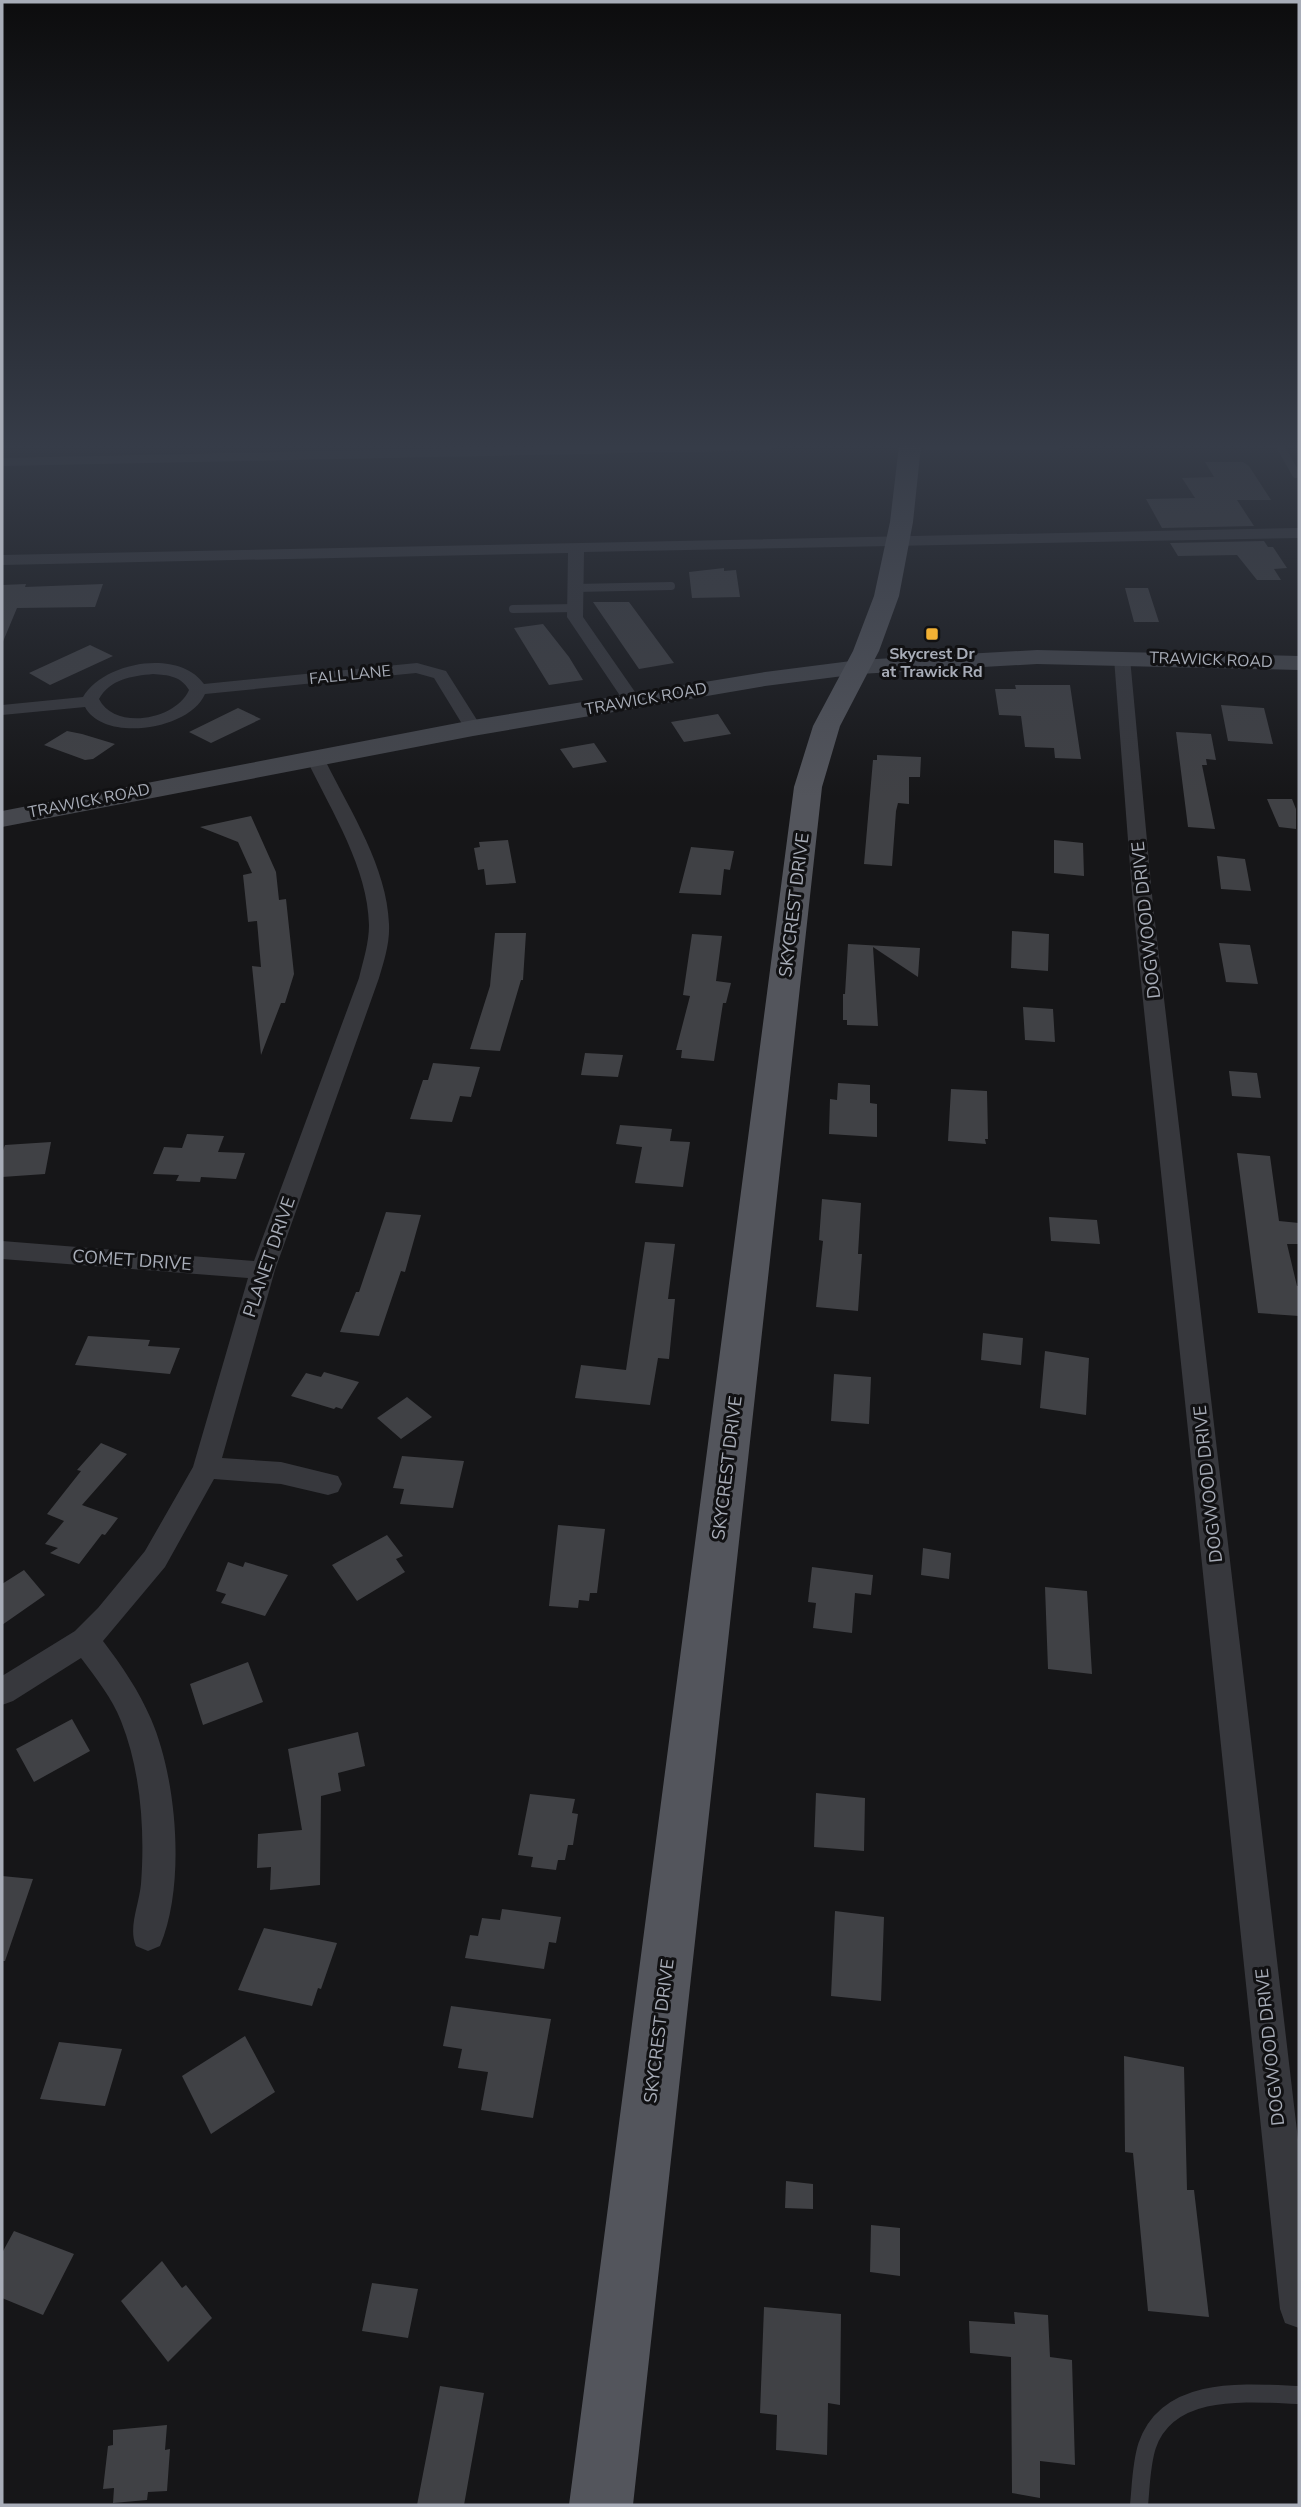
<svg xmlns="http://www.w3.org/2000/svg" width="1301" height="2507" font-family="'Nunito Sans',sans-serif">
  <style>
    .building { fill: #404145 }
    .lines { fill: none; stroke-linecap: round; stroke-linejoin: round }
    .lane-far1 { stroke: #37383d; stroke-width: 8 }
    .lane { stroke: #37383d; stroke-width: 18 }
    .street { fill: #37383d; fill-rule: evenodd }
    .secondary { fill: #45474d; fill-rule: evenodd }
    .primary { fill: #53555c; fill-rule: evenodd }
    .poi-dot { fill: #f2b134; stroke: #111113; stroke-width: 2.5 }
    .labels { text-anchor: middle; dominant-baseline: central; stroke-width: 6; stroke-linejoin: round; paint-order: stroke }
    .far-poi-label { font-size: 16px; font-weight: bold; fill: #a8adb8; stroke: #111113 }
    .far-street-label { font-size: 16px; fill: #a8adb8; stroke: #111113 }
    .street-label { font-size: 18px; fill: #a8adb8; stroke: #111113 }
  </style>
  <rect width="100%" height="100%" fill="#161618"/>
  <path class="building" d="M1205,462H1243L1249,466L1271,500H1237L1254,526L1162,528L1146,499L1195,498L1182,478L1214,477Z
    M1264,541L1268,547H1273L1287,568L1274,569L1281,580H1257L1237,555L1178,556L1170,543Z
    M724,568V571L736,570L740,597L692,598L689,572Z
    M26,584L25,587L103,584L95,607L17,608L2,644V585Z
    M1125,588H1148L1159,622H1134Z
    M593,602H629L674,663L639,669Z
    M543,624L569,657L583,680L549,685L514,628Z
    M90,645L113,656L50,685L29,673Z
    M1015,685H1070L1081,759L1055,758L1054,748L1025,747L1021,716L999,715L995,689H1016Z
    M1221,705L1264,708L1273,744L1228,741Z
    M238,708L261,719L211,743L189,732Z
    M718,714L731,734L684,742L671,722Z
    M67,731L82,734L115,744L93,759L85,760L44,745Z
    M1176,732L1211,734L1216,760L1206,759L1207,765H1202L1215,829L1188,827Z
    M594,743L607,762L573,768L560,749Z
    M877,755L921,757L920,777H909V804L898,803L896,811L892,866L864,864L873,760H877Z
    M1267,799H1292L1296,809V829L1279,827Z
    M251,816L276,872L279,900L286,899L294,974L285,1003H281L261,1055L252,966L261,967L257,921L248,922L243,875L252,873L238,842L200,827Z
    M508,840L516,883L486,885L484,869L478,870L474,848L480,847L479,842Z
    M1054,840L1083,843L1084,876L1054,873Z
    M691,847L734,851L730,870L724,869L721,895L679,893Z
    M1217,856L1245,859L1251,891L1221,889Z
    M1012,931L1049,934L1048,971L1011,968Z
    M495,933H526L523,980H521L500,1051L470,1049L490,986Z
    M692,934L722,936L716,981L731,983L726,1003H723L714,1061L681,1058L682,1050H676L690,996L683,995Z
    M1219,943L1250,945L1258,984L1226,982Z
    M848,944L920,948L918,977L873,947L878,1026L847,1025V1020H843V994H845Z
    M1023,1007L1053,1009L1055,1042L1025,1040Z
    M585,1053L623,1055L618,1077L581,1075Z
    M433,1063L480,1067L471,1097L460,1096L452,1122L410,1119L423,1080H428Z
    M1229,1071L1257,1073L1261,1098L1232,1096Z
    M838,1083L870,1085V1103L877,1104V1137L829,1134L830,1099L837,1100Z
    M951,1089L987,1091L988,1139H985L986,1144L948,1141Z
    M620,1125L672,1129L670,1141L690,1142L683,1187L635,1183L642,1147L616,1144Z
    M187,1134L224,1136L218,1152L245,1153L236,1179L201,1177L200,1182L176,1181L179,1175L153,1174L164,1147L182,1148Z
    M51,1142L45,1174L2,1177V1153L5,1145Z
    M1237,1153L1270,1156L1279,1221L1299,1223V1244H1287L1297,1286H1299V1316L1258,1313Z
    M822,1199L861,1203L858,1254H862L858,1311L816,1307L823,1241L819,1240Z
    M386,1212L421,1215L405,1272L401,1271L379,1336L340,1332L356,1292H359Z
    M1049,1217L1097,1220L1100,1244L1051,1241Z
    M645,1242L675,1244L668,1299H675L669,1359L658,1358L650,1405L575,1398L581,1365L626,1370Z
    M983,1333L1023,1338L1021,1365L981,1360Z
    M88,1336L150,1340L148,1346L180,1348L170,1374L75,1365Z
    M1045,1351L1089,1358L1086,1415L1040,1408Z
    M324,1372L359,1382L342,1409L336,1407L334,1409L291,1396L306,1373L321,1377Z
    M834,1374L871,1377L869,1424L831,1421Z
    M407,1397L432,1417L401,1439L377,1418Z
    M101,1443L127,1454L82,1505L118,1518L105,1535L102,1534L79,1564L50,1553L58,1548L45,1544L64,1521L47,1514L81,1471L77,1470Z
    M402,1456L464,1461L453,1508L400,1504L404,1489L393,1488Z
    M558,1525L605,1529L597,1593H590L589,1601L579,1600L578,1608L549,1606Z
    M387,1535L403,1556L396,1559L405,1572L357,1601L332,1565Z
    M923,1548L951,1553L949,1579L921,1575Z
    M228,1562L243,1567L245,1562L288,1575L265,1616L221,1603L226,1594L216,1591Z
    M812,1567L873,1575L871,1595L855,1593L852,1633L813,1628L816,1603L808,1602Z
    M24,1570L45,1595L2,1625V1584Z
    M1045,1587L1087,1591L1092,1674L1048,1669Z
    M248,1662L263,1702L203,1725L190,1684Z
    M72,1719L90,1751L34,1782L16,1749Z
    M358,1732L365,1766L338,1773L341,1791L321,1796L320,1885L270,1890L271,1867L257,1868L258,1834L302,1830L288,1749Z
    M816,1793L865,1798L864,1851L814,1847Z
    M530,1794L575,1799L572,1813L578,1814L573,1845H568L565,1860H558L556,1870L531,1867L533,1857L518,1855Z
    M2,1876L33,1879L5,1961H2Z
    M502,1909L561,1917L556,1943L549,1942L544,1969L465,1958L470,1935L478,1936L482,1918L500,1920Z
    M835,1911L884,1917L881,2001L831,1996Z
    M264,1928L337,1943L321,1989L318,1988L312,2006L238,1990Z
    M451,2006L551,2019L533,2118L481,2110L488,2072L458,2068L462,2049L443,2046Z
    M245,2036L275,2092L211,2134L182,2076Z
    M59,2042L122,2049L105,2106L40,2099Z
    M1124,2056L1184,2067L1187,2190H1194L1209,2317L1148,2311L1133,2153L1125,2152Z
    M786,2181L813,2184V2209L785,2208Z
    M871,2225L900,2228V2276L870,2272Z
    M14,2231L74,2254L43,2315L2,2298V2253Z
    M162,2261L182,2288L186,2285L212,2318L168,2362L121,2301Z
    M372,2283L418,2289L408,2338L362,2331Z
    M764,2307L841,2314L840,2405L828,2403L827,2455L776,2450L777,2415L760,2413Z
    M1014,2312L1048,2315L1050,2357L1072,2360L1075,2465L1040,2461V2498L1012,2493L1011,2357L970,2353L969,2321L1015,2324Z
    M440,2386L484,2393L464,2505H417Z
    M167,2425L165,2450L170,2449L167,2491L148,2492L147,2500L113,2503L114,2488L103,2489L108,2446L113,2445V2430Z"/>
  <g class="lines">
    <path class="lane-far1" d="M1280,446L1296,474
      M576,588L671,586
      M513,609L576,608"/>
    <path class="lane" d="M1139,2505C1141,2486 1141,2465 1147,2446C1168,2384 1248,2393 1299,2395"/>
    <path class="street" d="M557,446H777L770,450L2,466V458Z
      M919,446H1064L1057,450H926Z
      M1299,528V538L584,552L583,617L642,702L633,707L627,706L567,617L568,553L2,565V555Z
      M1122,653L1130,658L1153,905L1299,2148V2328L1285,2323L1280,2309L1133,905L1114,658Z
      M417,663L446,671L482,728L479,732H467L434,678L416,673L205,694C190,730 104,743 85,707L2,715V705L83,697C103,662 179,648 204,684ZM153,674C168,675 181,676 189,690C176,720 115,731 99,699C110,679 132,676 153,674Z
      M315,753L324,758C349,809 387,866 389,924C390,943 384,961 379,978L275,1270L222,1458L281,1462L338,1476L342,1484L338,1492L328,1495L281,1484L214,1479L165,1567L103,1641C122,1666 139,1691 151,1719C177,1779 186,1885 160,1946L148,1951L136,1946C128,1928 139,1905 141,1884C145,1831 141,1771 121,1721C112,1698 96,1678 81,1658L13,1701L2,1705V1676L75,1631L98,1608L145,1551L193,1467L248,1278L2,1259V1241L254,1261L359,978C363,961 369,943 369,925C368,867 330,809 306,758Z"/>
    <path class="secondary" d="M1037,650L1299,656V670L1037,664L859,674L765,686L473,736L2,827V811L473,720L765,672L859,660Z"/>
    <path class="primary" d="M899,446H921L913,522L899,596L879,651L840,726L822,787L633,2505H569L794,787L813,726L853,651L874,596L890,522Z"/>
  </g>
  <linearGradient id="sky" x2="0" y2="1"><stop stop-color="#0c0c0d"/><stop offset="0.56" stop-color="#363c48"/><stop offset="1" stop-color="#363c48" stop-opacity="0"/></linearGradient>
  <rect width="1301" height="797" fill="url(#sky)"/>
  <rect class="poi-dot" x="925" y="627" width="14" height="14" rx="3.5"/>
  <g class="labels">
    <g class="far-poi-label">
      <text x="932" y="654">Skycrest Dr<tspan x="932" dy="18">at Trawick Rd</tspan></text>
    </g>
    <g class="far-street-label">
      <text transform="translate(1211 660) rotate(2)">TRAWICK ROAD</text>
      <text transform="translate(350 675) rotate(-6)">FALL LANE</text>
      <text transform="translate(646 699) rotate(-10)">TRAWICK ROAD</text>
      <text transform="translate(89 801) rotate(-11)">TRAWICK ROAD</text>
    </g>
    <g class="street-label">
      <text transform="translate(794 905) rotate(-83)">SKYCREST DRIVE</text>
      <text transform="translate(1146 920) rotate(-96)">DOGWOOD DRIVE</text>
      <text transform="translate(269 1257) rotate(-71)">PLANET DRIVE</text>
      <text transform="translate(132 1260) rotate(4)">COMET DRIVE</text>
      <text transform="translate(727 1468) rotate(-83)">SKYCREST DRIVE</text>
      <text transform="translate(1208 1484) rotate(-96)">DOGWOOD DRIVE</text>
      <text transform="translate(659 2031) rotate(-83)">SKYCREST DRIVE</text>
      <text transform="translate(1270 2047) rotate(-96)">DOGWOOD DRIVE</text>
    </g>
  </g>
  <rect width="1301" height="2507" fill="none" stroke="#a8adb8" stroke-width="7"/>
</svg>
